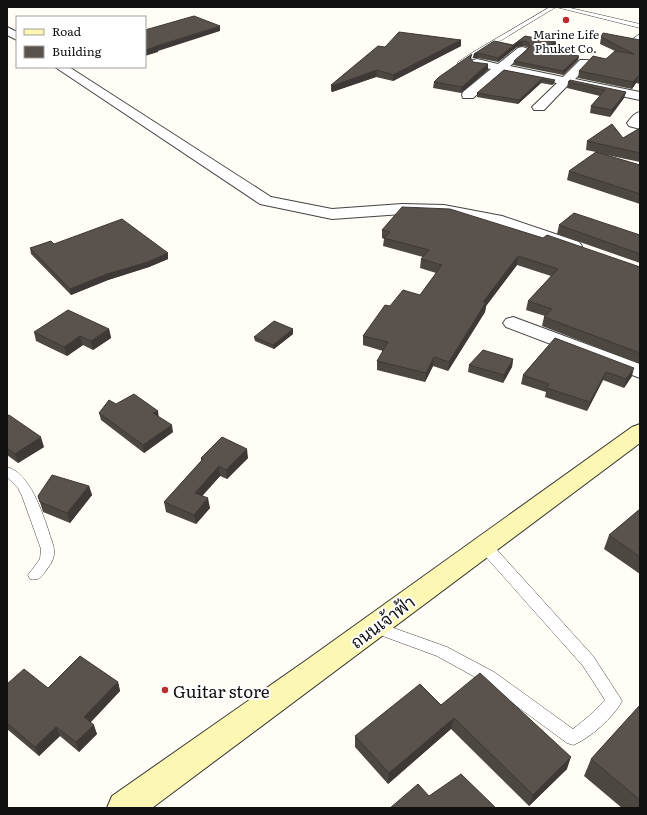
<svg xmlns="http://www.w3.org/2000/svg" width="647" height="815" font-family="Literata,Sarabun,serif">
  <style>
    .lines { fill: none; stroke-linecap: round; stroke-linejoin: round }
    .service-casing { stroke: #444; stroke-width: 1 }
    .minor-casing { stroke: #444; stroke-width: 2 }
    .secondary-casing { stroke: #333; stroke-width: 2 }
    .service { fill: #fff; fill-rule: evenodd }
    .minor { fill: #fff; fill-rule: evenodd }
    .secondary { fill: #fcf7b2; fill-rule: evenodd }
    .wall { fill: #4d4742 }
    .shaded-wall { fill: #3e3936 }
    .building { fill: #59524d; stroke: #3e3936 }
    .poi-dot { fill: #bd2c2c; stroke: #fff; stroke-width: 1.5 }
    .labels { text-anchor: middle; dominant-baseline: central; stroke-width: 4; stroke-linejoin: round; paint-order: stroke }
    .far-poi-label { font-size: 12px; fill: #111; stroke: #fff }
    .near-street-label { font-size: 17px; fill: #111; stroke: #fff }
    .near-poi-label { font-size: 17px; fill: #111; stroke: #fff; text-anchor: start }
  </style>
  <rect width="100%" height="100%" fill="#fffdf5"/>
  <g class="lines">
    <defs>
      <path id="service" d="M550,7H566L640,24V28L556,7L462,64L457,63L470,54Z
        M640,34V39L634,43H630V41Z
        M7,467C30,473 42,512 49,532C50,538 54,544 54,550C55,559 50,565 45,572C40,578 38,581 30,579L28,575L40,559L41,549L22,496L18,488L7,477Z
        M484,540L489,541L593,656L619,696L622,701C614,717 589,739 573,745L567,743L484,682L437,656L369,631L367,627L369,623L374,621L447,647L494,672L573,729L589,716L605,700L583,666L479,549L477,545L479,541Z"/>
      <path id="minor" d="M7,27L17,32V40L7,35Z
        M522,47L526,48L528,50L510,66L563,77L580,60H588L590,63L588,66L575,79L640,92V100L568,85L544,110H534L532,107L557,83L503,72L473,98H463L462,95L463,92L491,69L473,66L471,63L473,60L477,59L498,64L518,48Z
        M55,67H69L271,197L332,209L402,204L444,205L502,216L579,242L582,246L579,250L573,251L493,223L444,215L402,214L332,219L260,204Z
        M640,112V129L629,126L627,123C631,118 634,113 640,112Z
        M513,317L640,364V378L506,327L503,323L506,319Z"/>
      <path id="secondary" d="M640,424V443L152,808H107L112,796L308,659L632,427Z"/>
    </defs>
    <use href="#service" class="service-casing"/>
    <use href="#minor" class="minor-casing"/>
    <use href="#secondary" class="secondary-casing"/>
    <use href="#service" class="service"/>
    <use href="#minor" class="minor"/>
    <use href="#secondary" class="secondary"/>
  </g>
  <path class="wall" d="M525,36L556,42V46L548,50L579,56L578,60L563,75L513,65L514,61L528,48L527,47L522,46L517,47L498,62L477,58H473L474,54L513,45Z
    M601,37L640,40V84L636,83L632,89L578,78L579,71L606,59L615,51L600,44Z
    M461,40V46L393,81L376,77L332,92L331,91V85L385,47Z
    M472,54L471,59L473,62L488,70L461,93L433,88L434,82Z
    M504,70L555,80L554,84L552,85L541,83L518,104L477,97V93Z
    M568,82L626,92L624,98L610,117L590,113L591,106L600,96L567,88Z
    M640,128V162L602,154L640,165V204L567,180L569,171L596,152L586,150L587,141L623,138Z
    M559,225L640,235V263L557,234Z
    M382,230L543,238L640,267V364L542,326L544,317L545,316L526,310L528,301L551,276L517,265L486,306L485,312L448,371L433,366L425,382L377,370V361L383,351L363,345V336L390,306L420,295L436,273L420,268L421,259L423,257L383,246L384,239L382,238Z
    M54,244L168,253V259L149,267L108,280L71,295L31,254L30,248Z
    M109,329L111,338L93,350L83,345L67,356L36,341L34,332Z
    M293,329V334L274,349L255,341L254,337Z
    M555,338L632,376L624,388L603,380L587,411L545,397L546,392L521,384L523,375Z
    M513,359L512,367L503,383L468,372L469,365Z
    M116,404L158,411V416L173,432L144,453L101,420L99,413Z
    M7,416L44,447L18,463L7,455Z
    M201,458H248L227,479L220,476L202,496L210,508L196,524L166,512L164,502L201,461Z
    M89,486L92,495L70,523L43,512L38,496Z
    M640,509V574L604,549L609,535Z
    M118,682L120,691L90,723L97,734L79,752L60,736L39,756L7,729V684L48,688Z
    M441,705L567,769L529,806L451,729L388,784L355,747V736Z
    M640,705V808H622L584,776L591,759Z"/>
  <path class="shaded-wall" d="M220,26V31L158,51V52L145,56V50L156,46Z
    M461,40V46L393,81V75Z
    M523,41L522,46L517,47L498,62V58L518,42Z
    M556,42V46L542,53V49Z
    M478,53L477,58H473L474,54Z
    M579,56L578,60L563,75V71Z
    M488,64V70L461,93L462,87Z
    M377,70L376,77L332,92V86Z
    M638,76L636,83L632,89L633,82Z
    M542,79L541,83L518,104L519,100Z
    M626,92L624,98L610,117L612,110Z
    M168,253V259L149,267L108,280L71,295L70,289L107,274Z
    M518,256L517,265L486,306L485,312L448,371L449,362L483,302Z
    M109,329L111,338L93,350L91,341Z
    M293,329V334L274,349L273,345Z
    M80,336L83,345L67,356L64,347Z
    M434,357L433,366L425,382L426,373Z
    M513,359L512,367L503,383L504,375Z
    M634,368L632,376L624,388L626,379Z
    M606,372L603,380L587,411L590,402Z
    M158,411L159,418L153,413Z
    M172,425L173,432L144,453L143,445Z
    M41,437L44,447L18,463L15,454Z
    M247,449L248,458L227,479L226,470Z
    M219,466L220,476L196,503L195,493Z
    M89,486L92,495L70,523L67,513Z
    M208,498L210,508L196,524L194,515Z
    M118,682L120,691L87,726L84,717Z
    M454,718L451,729L388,784L389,773Z
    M94,725L97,734L79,752L76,742Z
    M56,727L60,736L39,756L35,747Z
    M571,757L567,769L529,806L533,795Z"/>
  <path class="building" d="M194,16L220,26L156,46H158L145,50V30Z
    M399,32L461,40L393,75L377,70L332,86L331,85L378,46L385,47Z
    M603,33L640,40V77L638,76L633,82L579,71L593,56L606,59L615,51L634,54L601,37Z
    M525,36L556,42L542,49L579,56L563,71L514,61L530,47L528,42L523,41L518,42L498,58L478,53L474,54L494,41L513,45Z
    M472,54L470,58L473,62L488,64L462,87L434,82L439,77Z
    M504,70L555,80L553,82L542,79L519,100L477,93Z
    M570,80L626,92L612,110L591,106L605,90L568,82Z
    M612,124L623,138L640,128V153L587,141Z
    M596,152L640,165V194L569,171Z
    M402,207L450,209L543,238L547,235L640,267V353L544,317L552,309L528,301L558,269L518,256L483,302H486L449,362L434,357L426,373L377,361L388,342L363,336L385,305L390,306L403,290L420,295L442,265L421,259L429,250L384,238L390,232L382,230Z
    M574,213L640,235V254L559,225Z
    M122,219L168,253L148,262L107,274L70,289L30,248L51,241L54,244Z
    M68,310L109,329L91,341L80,336L64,347L34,332Z
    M274,321L293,329L273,345L254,337Z
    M555,338L634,368L626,379L606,372L590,402L546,388L549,384L523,375Z
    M483,350L513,359L504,375L469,365Z
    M134,394L158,411L153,413L172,425L143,445L99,413L109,400L116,404Z
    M9,415L41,437L15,454L7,448V416Z
    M222,437L247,449L226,470L219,466L195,493L208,498L194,515L164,502L203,459L201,458Z
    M52,475L89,486L67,513L40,502L38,496Z
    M640,509V557L609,535Z
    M80,656L118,682L84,717L94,725L76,742L56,727L35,747L7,723V684L24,669L48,688Z
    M480,673L571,757L533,795L454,718L389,773L355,736L420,684L441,705Z
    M640,705V800L591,759Z
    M461,774L496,808H390L418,784L429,796Z"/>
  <g class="poi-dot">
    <circle cx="566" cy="20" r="4"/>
    <circle cx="165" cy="690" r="4"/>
  </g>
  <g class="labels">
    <g class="far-poi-label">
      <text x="566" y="34">Marine Life<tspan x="566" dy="14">Phuket Co.</tspan></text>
    </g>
    <g class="near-street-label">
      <text transform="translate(382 621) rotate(-37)">ถนนเจ้าฟ้า</text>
    </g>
    <g class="near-poi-label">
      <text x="173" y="690">Guitar store</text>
    </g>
  </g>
  <rect width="647" height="815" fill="none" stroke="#111111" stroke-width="16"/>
  <rect x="16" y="16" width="130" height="52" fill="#ffffff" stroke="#a0a0a0"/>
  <rect x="24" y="29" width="20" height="6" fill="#fcf7b2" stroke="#a0a0a0"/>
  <text x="52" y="36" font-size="12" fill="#111111">Road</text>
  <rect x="24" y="46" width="20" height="12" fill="#59524d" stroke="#a0a0a0"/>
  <text x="52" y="56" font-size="12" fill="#111111">Building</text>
</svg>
